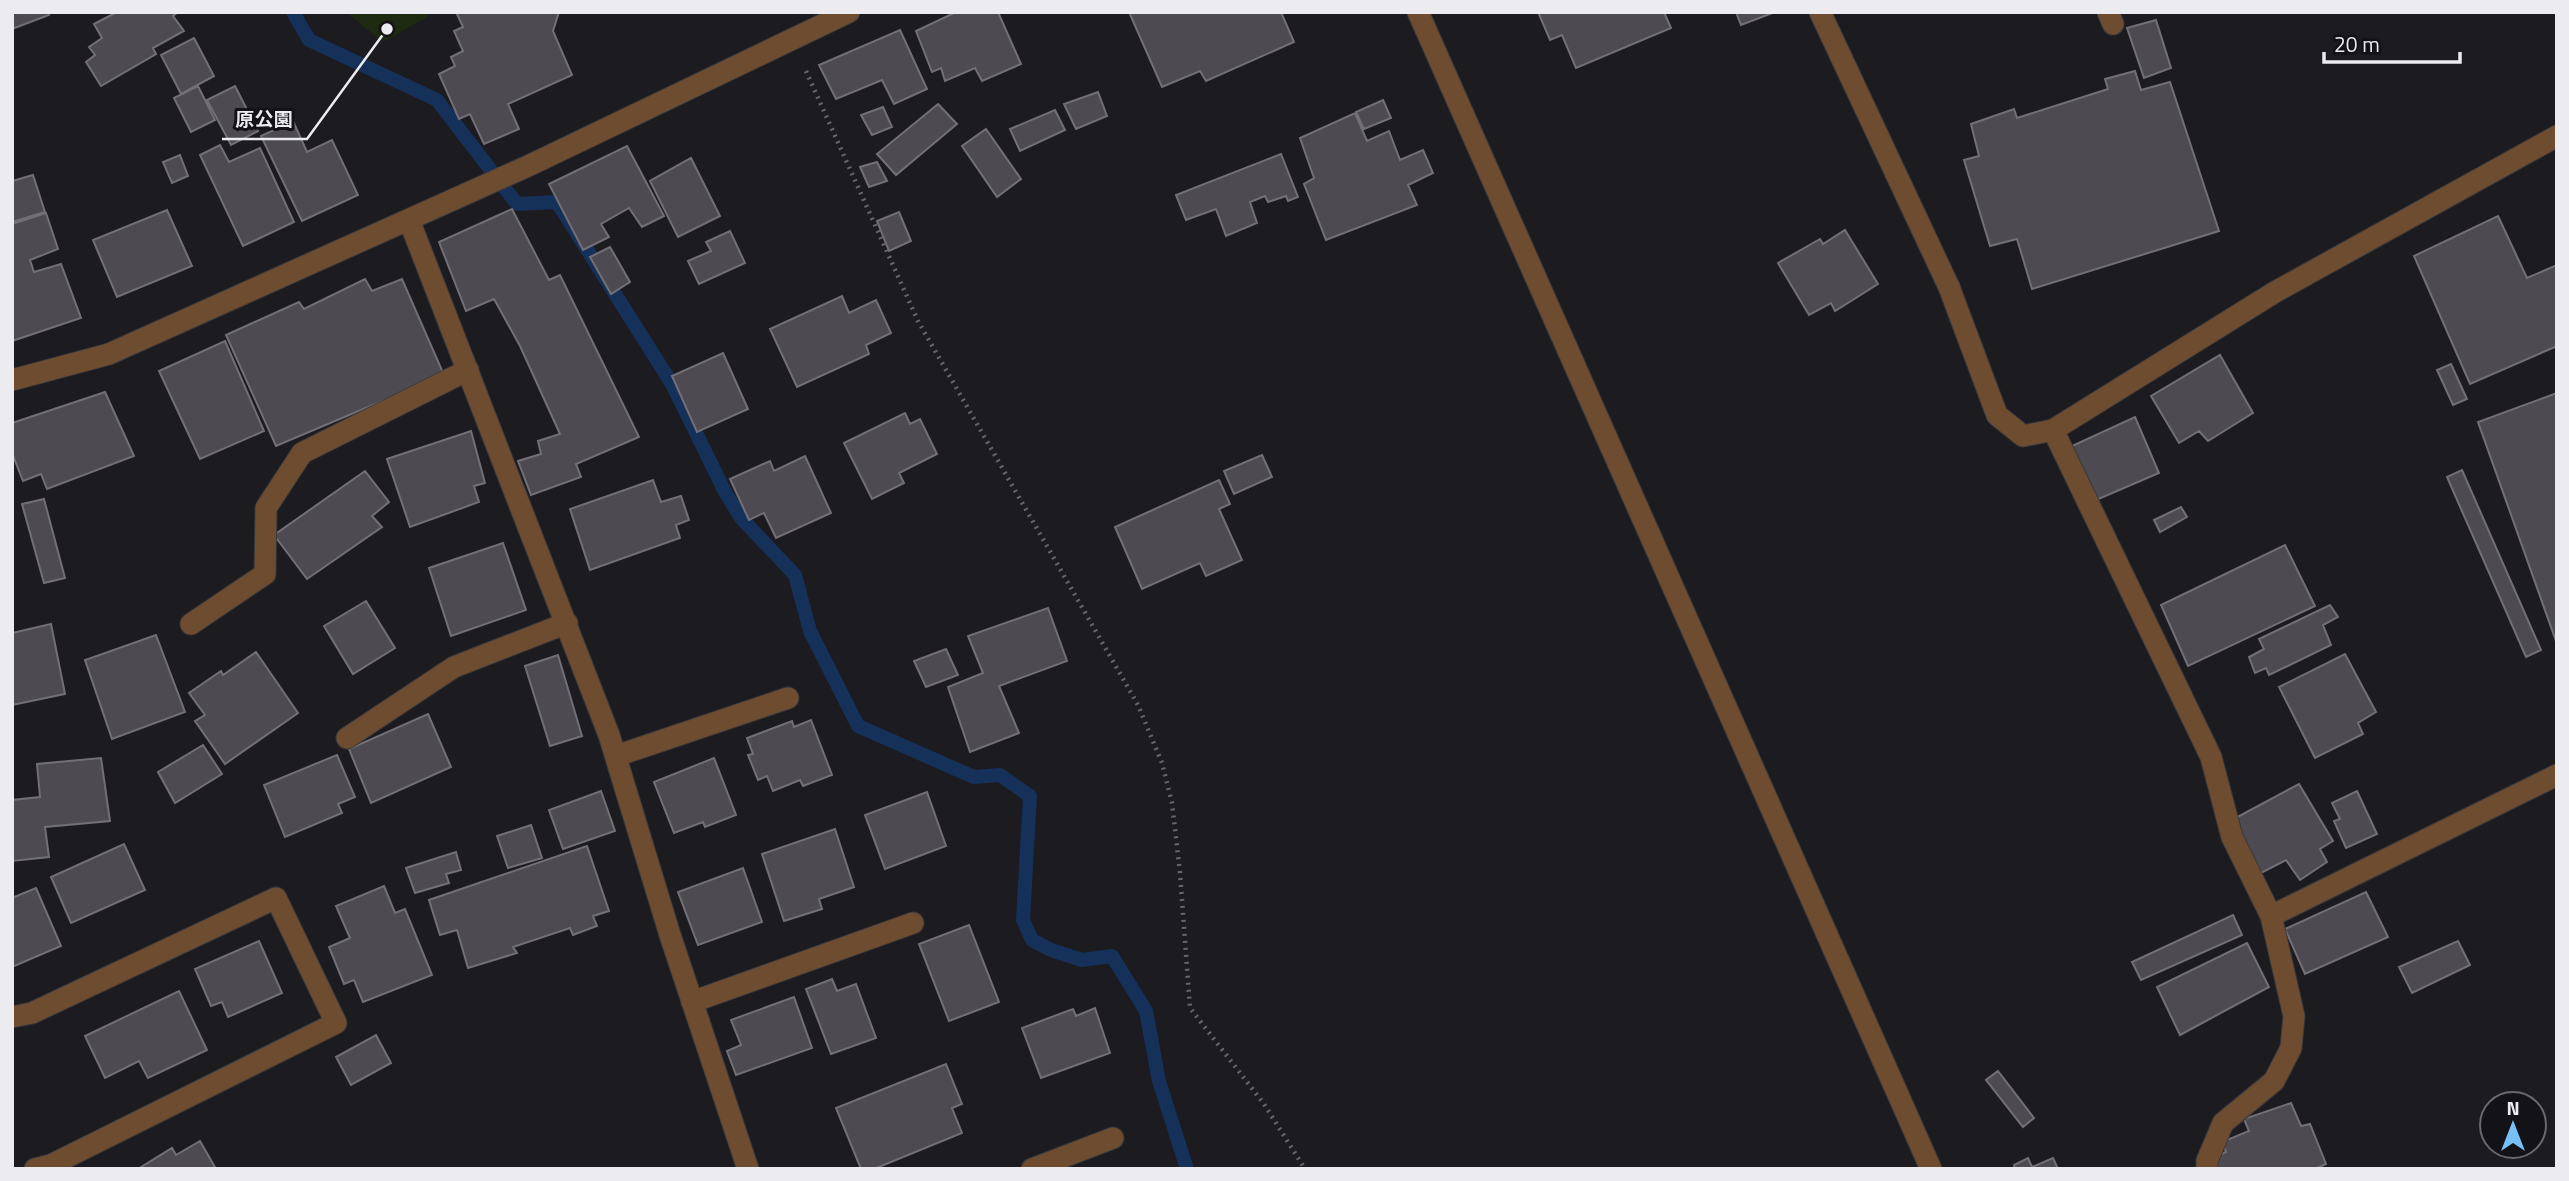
<svg xmlns="http://www.w3.org/2000/svg" width="2569" height="1181" font-family="'Titillium Web','Noto Sans JP',sans-serif">
  <style>
    .green { fill: #1e2a10 }
    .lines { fill: none; stroke-linecap: round; stroke-linejoin: round }
    .stream { stroke: #153159; stroke-width: 14 }
    .building { fill: #4d4b51; stroke: #727076; stroke-width: 2 }
    .service-casing { stroke: #39383d; stroke-width: 23 }
    .minor-casing { stroke: #39383d; stroke-width: 23 }
    .tertiary-casing { stroke: #39383d; stroke-width: 23 }
    .path { stroke: #666569; stroke-width: 4.5; stroke-dasharray: 2 5; stroke-linecap: butt }
    .service { stroke: #6d4c2f; stroke-width: 21 }
    .minor { stroke: #6d4c2f; stroke-width: 21 }
    .tertiary { stroke: #6d4c2f; stroke-width: 21 }
    .leader { fill: none; stroke: #ecebef; stroke-width: 2.5 }
    .callout-dot { fill: #ecebef; stroke: #131217; stroke-width: 2.5 }
    .callout-label { font-size: 19px; text-anchor: middle; font-weight: bold; fill: #ecebef; stroke: #131217; stroke-width: 6; stroke-linejoin: round; paint-order: stroke }
  </style>
  <rect width="100%" height="100%" fill="#1c1b20"/>
  <path class="green" d="M346,12H429L427,17L383,42Z"/>
  <g class="lines">
    <path class="stream" d="M293,12L309,40L437,100L517,204L557,202L672,384L725,492L741,518L795,575L810,631L858,726L974,777L1000,775L1030,796L1023,920L1032,940L1051,950L1082,960L1112,956L1146,1011L1159,1081L1187,1169"/>
  </g>
  <path class="building" d="M12,12H48L49,15L12,29Z
    M117,12H178L173,16L184,31L153,48L156,54L101,86L86,62L95,55L89,47L102,38L94,24Z
    M456,12H559L553,31L572,75L508,104L519,129L484,144L470,114L459,119L439,74L455,66L451,57L463,51L454,31L463,27Z
    M956,12H998L1021,64L982,81L975,68L945,81L941,68L932,72L916,31Z
    M1129,12H1281L1294,42L1206,81L1200,71L1162,87Z
    M1538,12H1664L1671,28L1576,68L1562,35L1550,40Z
    M1736,12H1775L1741,25Z
    M2156,20L2171,68L2144,78L2127,28Z
    M900,30L927,89L894,104L882,80L836,99L819,65Z
    M194,38L214,76L181,94L161,55Z
    M2135,71L2141,90L2170,82L2219,231L2032,289L2017,239L1990,246L1964,160L1979,156L1971,124L2014,109L2017,118L2108,89L2105,79Z
    M198,86L215,120L191,132L174,98Z
    M235,86L258,131L231,145L207,100Z
    M1098,92L1107,116L1076,129L1064,104Z
    M1383,100L1391,118L1364,129L1356,112Z
    M938,104L957,124L896,175L877,154Z
    M883,107L892,127L872,135L861,115Z
    M1055,110L1065,130L1020,151L1010,129Z
    M1355,113L1367,141L1389,131L1400,160L1423,150L1433,173L1408,185L1417,205L1326,240L1304,184L1314,178L1300,138Z
    M293,121L307,152L332,140L358,195L302,221L261,136Z
    M986,129L1021,179L997,197L962,146Z
    M220,145L229,162L260,148L294,222L243,246L200,155Z
    M627,146L664,216L642,227L629,208L601,224L609,237L583,250L549,184Z
    M1281,154L1298,197L1288,201L1286,196L1268,202L1265,196L1250,202L1257,223L1226,236L1216,209L1186,220L1176,195Z
    M180,155L188,176L172,183L163,162Z
    M691,158L720,216L678,237L650,181Z
    M877,162L887,181L869,187L860,167Z
    M33,175L45,212L12,222V181Z
    M512,209L549,280L560,275L639,437L576,464L581,477L531,495L518,461L541,454L538,441L560,434L520,346L494,299L466,311L439,242Z
    M167,210L192,266L117,297L93,240Z
    M899,212L911,241L889,251L877,221Z
    M46,213L58,249L30,260L34,272L61,264L81,318L12,341V224Z
    M2498,216L2527,278L2557,265V346L2470,384L2414,256Z
    M1845,230L1878,284L1835,311L1831,303L1809,315L1778,263L1820,239L1823,244Z
    M730,231L745,263L699,284L688,261L711,251L706,242Z
    M610,247L630,282L611,294L590,257Z
    M365,279L372,291L402,279L444,375L276,446L226,335L299,302L304,309Z
    M842,296L849,313L876,300L891,333L866,345L869,354L797,387L770,329Z
    M225,341L264,431L200,459L159,371Z
    M723,353L748,409L697,432L672,376Z
    M2220,355L2253,413L2208,441L2199,431L2179,443L2151,396Z
    M2451,364L2467,399L2453,405L2437,370Z
    M105,392L134,456L47,489L41,474L23,481L12,453V423Z
    M2557,393V644L2478,422Z
    M905,413L910,424L920,419L937,454L899,473L904,483L872,499L844,443Z
    M2135,417L2159,473L2094,501L2072,446Z
    M471,431L485,483L474,486L479,502L410,527L387,459Z
    M1262,455L1272,477L1234,494L1224,471Z
    M805,456L831,513L776,538L764,513L749,520L730,479L770,461L774,471Z
    M2462,470L2541,650L2526,657L2447,477Z
    M365,471L389,502L372,516L382,527L307,579L274,535Z
    M653,480L661,502L681,496L689,520L676,525L680,538L590,570L570,509Z
    M1219,480L1230,504L1219,509L1242,560L1206,576L1200,563L1142,589L1115,527Z
    M44,499L65,578L44,583L22,504Z
    M2181,507L2187,517L2160,532L2154,520Z
    M503,543L526,610L451,636L429,568Z
    M2285,545L2315,606L2188,666L2161,605Z
    M366,601L395,648L353,674L324,626Z
    M2330,605L2338,617L2323,625L2331,645L2269,675L2266,668L2255,673L2249,657L2264,649L2259,639Z
    M1048,608L1067,661L999,686L1019,733L970,752L948,687L983,673L968,636Z
    M51,624L65,694L12,705V633Z
    M156,635L185,712L112,739L85,660Z
    M946,649L958,675L926,687L914,661Z
    M256,652L298,713L225,764L195,721L205,715L189,693L221,671L223,675Z
    M2345,654L2376,712L2358,723L2363,734L2315,758L2279,687Z
    M558,655L582,736L550,746L525,666Z
    M428,714L451,767L371,803L349,749Z
    M811,720L832,775L803,786L800,780L773,791L767,776L758,780L748,755L753,754L747,738L792,721L794,727Z
    M203,745L222,774L175,803L158,772Z
    M337,755L355,797L338,804L342,813L285,837L264,785Z
    M101,758L110,821L45,827L49,857L12,861V800L40,797L37,764Z
    M714,758L736,815L705,827L703,822L674,833L654,782Z
    M2299,784L2333,841L2320,849L2327,862L2300,880L2286,860L2261,873L2230,821Z
    M601,791L615,831L563,849L549,810Z
    M2357,791L2377,834L2346,848L2334,821L2340,819L2332,803Z
    M927,792L946,846L885,869L865,815Z
    M531,825L542,858L508,868L497,836Z
    M835,829L854,887L819,899L822,909L784,921L762,854Z
    M124,844L145,890L71,923L51,877Z
    M587,846L609,911L593,916L597,926L573,935L570,928L513,947L517,953L468,968L457,930L440,935L429,900Z
    M456,852L461,870L446,874L449,883L415,893L406,868Z
    M743,868L762,922L698,945L678,892Z
    M384,886L395,913L405,909L432,975L363,1002L354,980L344,984L329,947L350,938L336,906Z
    M36,888L61,946L12,967V898Z
    M2366,892L2388,937L2305,974L2285,929Z
    M2233,915L2242,935L2141,980L2132,962Z
    M969,925L999,1002L949,1021L919,944Z
    M259,941L282,993L228,1017L222,1002L211,1006L195,969Z
    M2458,941L2470,965L2412,993L2399,967Z
    M2247,943L2269,987L2180,1035L2157,987Z
    M832,979L837,991L856,984L876,1038L831,1054L806,989Z
    M179,991L207,1050L148,1078L139,1061L105,1078L85,1036Z
    M794,997L812,1048L736,1075L727,1051L741,1045L731,1020Z
    M1095,1008L1110,1053L1041,1078L1022,1028L1073,1009L1076,1016Z
    M376,1035L391,1063L351,1085L336,1057Z
    M946,1064L962,1104L952,1108L962,1133L874,1169H861L836,1108Z
    M1998,1071L2034,1118L2023,1127L1986,1080Z
    M2291,1103L2301,1126L2310,1124L2326,1164L2315,1169H2214L2210,1159L2226,1152L2222,1142L2249,1131L2244,1119Z
    M200,1141L216,1169H138L172,1148L176,1155Z
    M2028,1158L2032,1167L2053,1158L2058,1169H2015L2014,1165Z"/>
  <g class="lines">
    <defs>
      <path id="service" d="M1820,12L1949,287
        M2108,12L2113,24
        M616,756L788,698
        M692,1002L913,923
        M12,1017L32,1013L276,898L336,1023L51,1165L35,1169
        M1032,1169L1113,1138"/>
      <path id="minor" d="M409,220L609,735L670,935L748,1169
        M1949,287L1997,415L2023,436L2053,430L2211,757L2232,837L2271,916L2294,1016L2291,1048L2274,1081L2223,1123L2207,1161V1169
        M2053,430L2275,292L2557,136
        M191,624L265,574L266,508L302,453L468,370
        M347,738L454,667L567,623
        M2271,916L2557,775"/>
      <path id="tertiary" d="M1418,12L1931,1169
        M12,380L109,354L528,166L849,12"/>
    </defs>
    <use href="#service" class="service-casing"/>
    <use href="#minor" class="minor-casing"/>
    <use href="#tertiary" class="tertiary-casing"/>
    <path class="path" d="M806,71L918,321L1138,705L1162,763L1172,803L1180,873L1190,1008L1264,1104L1305,1169"/>
    <use href="#service" class="service"/>
    <use href="#minor" class="minor"/>
    <use href="#tertiary" class="tertiary"/>
  </g>
  <path class="leader" d="M387 29L307 139H222"/>
  <circle class="callout-dot" cx="387" cy="29" r="7"/>
  <g class="callout-label">
    <text x="264" y="126">原公園</text>
  </g>
  <rect width="2569" height="1181" fill="none" stroke="#ecebef" stroke-width="28"/>
  <g transform="translate(2513 1125)"><circle r="33" fill="#131217" stroke="#6a696d" stroke-width="2"/>
  <path d="M0-5L12 26L0 18L-12 26Z" fill="#77c0f7"/>
  <text y="-10" font-size="19" font-weight="bold" text-anchor="middle" fill="#ecebef">N</text>
  </g>
  <path d="M2324 52v10h136v-10" fill="none" stroke="#ecebef" stroke-width="3.5"/>
  <text x="2334" y="52" font-size="21" fill="#ecebef" stroke="#131217" stroke-width="5" paint-order="stroke">20 m</text>
</svg>
